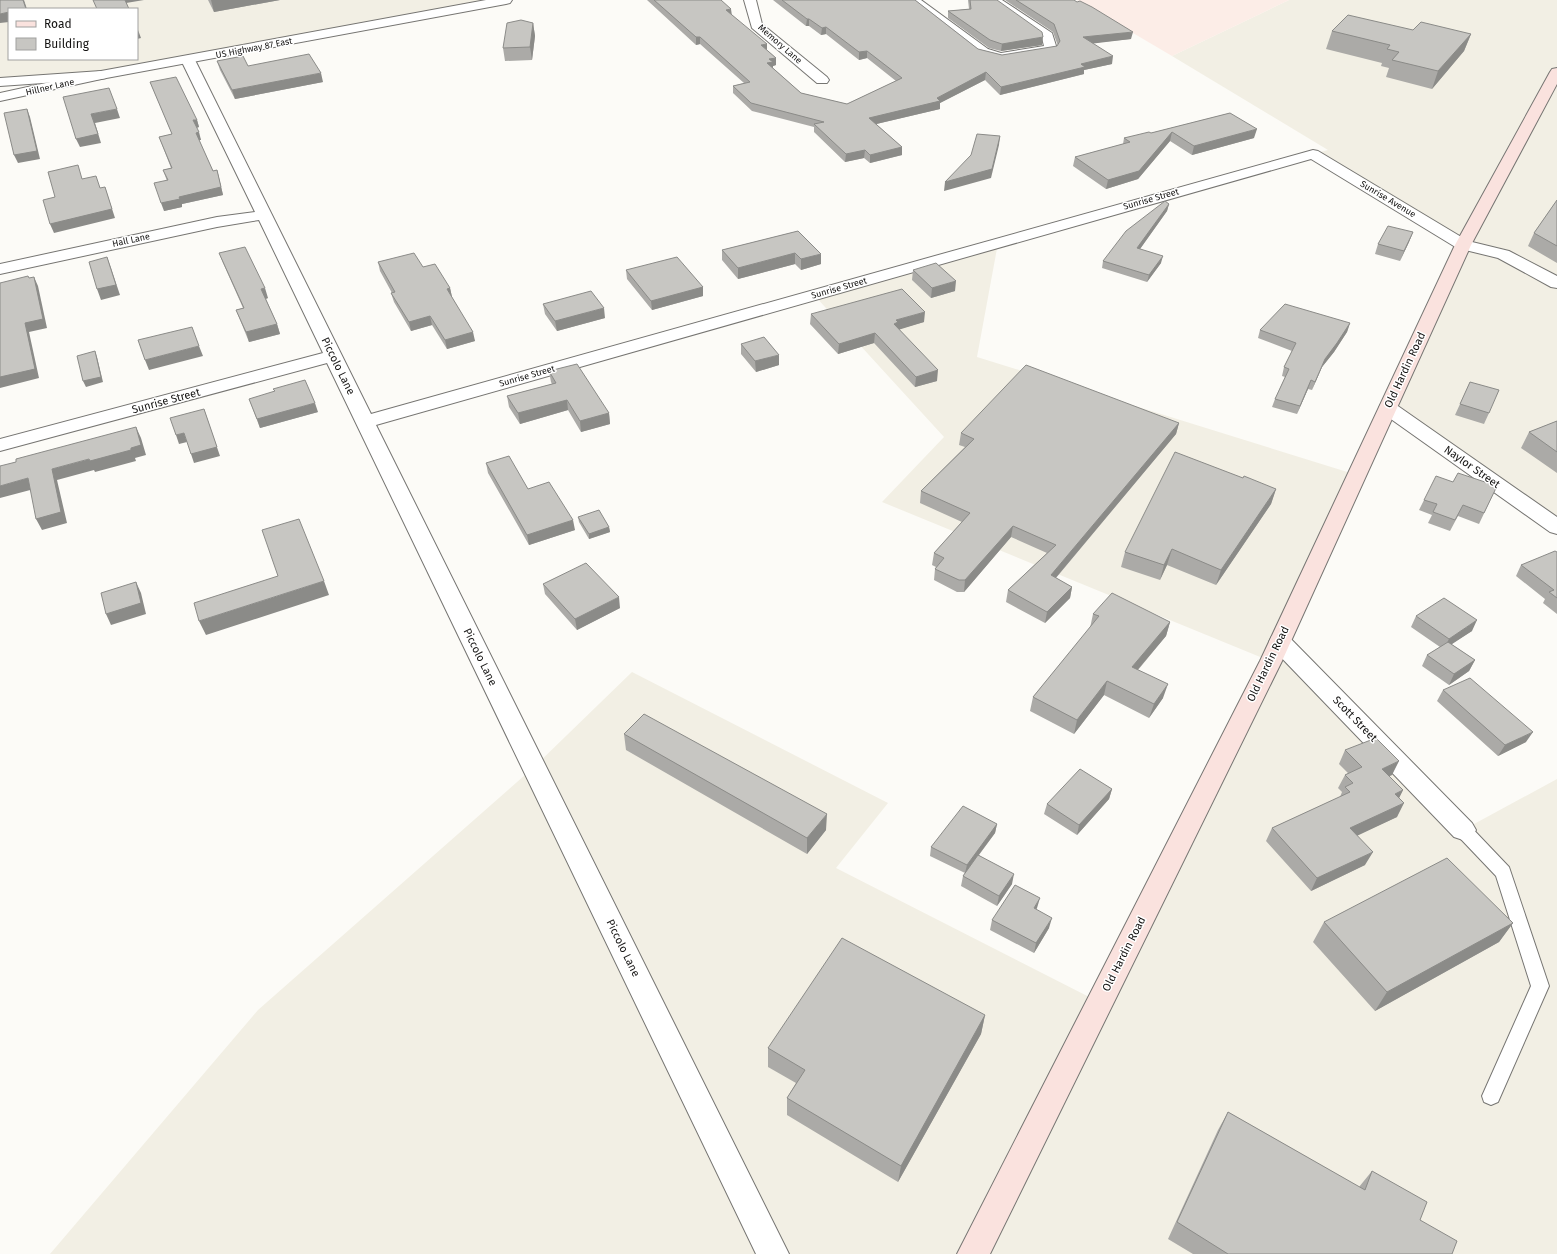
<svg xmlns="http://www.w3.org/2000/svg" width="1557" height="1254" font-family="'Fira Sans',sans-serif">
  <style>
    .built { fill: #f2efe4; fill-rule: evenodd }
    .industrial { fill: #fcede7 }
    .lines { fill: none; stroke-linecap: round; stroke-linejoin: round }
    .service-casing { stroke: #767572; stroke-width: 2 }
    .minor-casing { stroke: #767572; stroke-width: 2 }
    .tertiary-casing { stroke: #767572; stroke-width: 2 }
    .secondary-casing { stroke: #767572; stroke-width: 2 }
    .service { fill: #fff; fill-rule: evenodd }
    .minor { fill: #fff; fill-rule: evenodd }
    .tertiary { fill: #fff; fill-rule: evenodd }
    .secondary { fill: #fae2de; fill-rule: evenodd }
    .wall { fill: #abaaa7 }
    .shaded-wall { fill: #8b8b88 }
    .building { fill: #c7c6c2; stroke: #8b8b88 }
    .labels { text-anchor: middle; dominant-baseline: central; stroke-width: 3; stroke-linejoin: round; paint-order: stroke }
    .far-street-label { font-size: 9px; fill: #141312; stroke: #fff }
    .street-label { font-size: 11px; fill: #141312; stroke: #fff }
  </style>
  <rect width="100%" height="100%" fill="#fcfbf7"/>
  <path class="built" d="M0,0H509L101,75L0,82ZM9,9H137V59H9Z
    M1289,0H1557V531L1388,408L1463,244L1313,154L1328,150L1172,56Z
    M998,243L977,357L1357,475L1280,642L1463,830L1557,779V1254H50L258,1010L534,767L632,672L888,803L836,868L1099,1002L1270,661L882,502L944,437L814,295Z"/>
  <path class="industrial" d="M1077,0H1289L1172,56Z"/>
  <g class="lines">
    <defs>
      <path id="service" d="M1463,823L1469,825L1509,867L1549,986L1498,1102L1491,1105L1484,1102L1482,1096L1531,986L1496,876L1457,835L1455,830L1457,825Z"/>
      <path id="minor" d="M744,0H756L762,24L827,77L829,80L827,83H817L752,28Z
        M907,0H921L988,49L1001,53L1044,46L1042,38L988,0H1002L1052,33L1057,49L1056,52L1051,53L1001,61L978,55Z
        M188,56L193,57L195,60L371,414L1313,150L1318,151L1468,241L1509,251L1557,276V288L1551,287L1498,258L1457,248L1311,159L376,425L789,1254H756L327,363L0,451V439L323,353L259,220L217,227L0,274V264L217,217L255,212L181,60L183,57Z
        M101,71L106,72L108,75L106,78L0,101V93Z
        M1388,402L1395,404L1557,517V534L1550,532L1381,412L1379,408L1381,404Z
        M1280,634L1288,636L1472,823L1476,830L1472,837L1463,840L1454,837L1272,648L1269,642L1272,636Z"/>
      <path id="tertiary" d="M486,0H512L510,3L506,4L101,79L0,86V78L101,71Z"/>
      <path id="secondary" d="M1557,68V84L1471,245L1282,661L990,1254H957L1260,661L1455,245L1550,72L1552,69Z"/>
    </defs>
    <use href="#service" class="service-casing"/>
    <use href="#minor" class="minor-casing"/>
    <use href="#tertiary" class="tertiary-casing"/>
    <use href="#secondary" class="secondary-casing"/>
    <use href="#service" class="service"/>
    <use href="#minor" class="minor"/>
    <use href="#tertiary" class="tertiary"/>
    <use href="#secondary" class="secondary"/>
  </g>
  <path class="wall" d="M208,0H280L214,12Z
    M647,0H721L732,15L767,50L776,58V65L773,66V68L801,93L847,104L896,81L867,58L859,60L826,34L821,35L809,26H806L773,0H915L978,49L1002,55L1058,46L1053,32L1005,0H1074L1131,39L1092,43L1112,64L1084,70V74L1000,95L985,80L940,103V109L876,124L902,147V155L870,163L864,158L845,162L814,132V127L752,111L733,93V86L744,83L700,44L696,45Z
    M968,0H997L1042,45L1001,51L989,48L948,18V11L969,9Z
    M533,23L535,36L532,60L505,61L503,48Z
    M1413,30L1471,34L1464,51L1432,89L1386,77L1389,68L1381,66L1382,63L1326,49L1332,31Z
    M217,61L248,66L323,82L235,99L220,70Z
    M150,82L197,120L199,127L196,128L201,140H199L213,171L217,170L219,178L223,195L182,204V207L164,211L167,181L163,170L171,168L159,137L172,134Z
    M1230,113L1254,138L1192,155L1170,141L1138,179L1106,189L1073,166L1075,157L1123,144L1124,138L1151,133Z
    M1557,200V263L1528,246L1534,233Z
    M1169,204L1167,211L1140,249L1161,263L1147,282L1102,268L1103,261Z
    M798,231L821,264L801,270L795,264L738,279L722,260V250Z
    M1413,232L1409,242L1400,261L1375,254L1378,244Z
    M219,253L268,298L266,299L277,324L280,334L249,342L236,310L243,308L223,263Z
    M378,262L423,267L450,288L452,297L475,341L447,349L432,325L411,331L394,302L391,293H392L380,271Z
    M626,270L703,287V296L652,310L627,279Z
    M913,270L955,291L931,298L912,280Z
    M543,304L605,318L557,331L545,314Z
    M811,314L924,322L899,329L937,381L915,387L874,343L838,354L810,324Z
    M1350,323L1347,332L1334,352L1322,367L1312,390L1308,389L1297,414L1272,407L1275,399L1285,377L1282,376L1284,367L1292,351L1258,338L1260,330Z
    M741,344L779,365L756,372L741,354Z
    M549,371L609,413L610,424L581,432L568,410L520,424L509,407L507,396L552,384L551,382Z
    M1470,382L1489,413L1484,424L1455,415Z
    M249,399L318,412L260,428Z
    M1557,421V473L1521,448L1529,432Z
    M1179,423L1176,434L1056,578L1072,587L1070,598L1045,623L1006,602L1008,590L1047,553L1011,537L964,592H957L934,580L935,569L936,567L932,565L934,553L962,522L920,503L921,491L965,447L959,445L961,433Z
    M486,463L528,489L575,530L529,545L488,473Z
    M1243,478L1276,489L1271,504L1216,585L1167,565L1160,580L1121,567L1125,552Z
    M1453,482L1497,486L1479,524L1458,516L1450,531L1428,523L1432,515L1419,510L1424,500Z
    M578,517L609,527L610,532L589,539L579,522Z
    M1557,552V614L1543,603L1545,599L1516,576L1521,565Z
    M543,584L620,608L577,630L545,594Z
    M1093,614L1170,622L1166,636L1138,670L1163,698L1149,718L1104,695L1074,734L1030,711L1033,697L1090,628Z
    M1416,616L1472,631L1451,644L1475,660L1469,671L1449,685L1422,666L1427,655L1440,647L1411,627Z
    M1443,690L1526,742L1498,756L1437,701Z
    M624,734L826,830L807,854L626,750Z
    M1345,750L1392,775L1389,776L1403,790L1399,798L1397,817L1357,835L1365,865L1311,891L1266,841L1272,828L1340,797L1342,792L1338,788L1345,775L1348,773L1339,764Z
    M1112,789L1109,799L1077,835L1044,814L1047,804Z
    M997,824L995,833L979,855L1012,884L997,906L961,886L963,876L965,873L930,856L931,847Z
    M1037,908L1036,909L1049,928L1034,953L990,930L992,920Z
    M1324,922L1513,923L1499,942L1375,1011L1313,942Z
    M985,1015L981,1034L898,1182L787,1115V1098L796,1083L768,1067V1048Z
    M1228,1112L1359,1187L1372,1171L1420,1220L1452,1254H1193L1168,1239L1218,1130Z"/>
  <path class="shaded-wall" d="M23,0H24L27,9H26Z
    M124,0H144L126,3Z
    M211,0H280L214,12Z
    M731,9L732,16L726,10Z
    M9,12V22L0,23V14Z
    M807,19H809V26H806Z
    M533,23L535,36L532,60L530,47Z
    M826,27V34L821,35L822,28Z
    M137,30H138L141,38L137,39Z
    M1133,32L1131,39L1081,45L1083,37Z
    M1471,34L1464,51L1432,89L1438,71Z
    M696,37H700V44L696,45Z
    M1043,37L1042,45L1001,51L1002,44Z
    M767,44V51L761,45Z
    M867,51V58L859,60V52Z
    M1113,56L1112,64L1084,70V74L1000,95L1001,87L1081,64Z
    M776,58V65L773,66V70L767,63L769,59Z
    M986,72L985,80L940,103V109L868,126L869,118L937,98Z
    M321,73L323,82L235,99L232,90Z
    M27,109L30,117L40,159L18,163L14,155Z
    M117,109L120,118L95,123L101,143L80,147L76,139L91,114Z
    M193,120H197L199,127L196,128Z
    M1257,129L1254,138L1192,155L1194,146Z
    M199,132L201,140H198L196,133Z
    M1172,132L1170,141L1138,179L1106,189L1108,180Z
    M1000,136L999,145L991,178L944,191L945,182Z
    M902,147V155L870,163V155Z
    M865,150L864,158L845,162L846,154Z
    M217,170L219,178L223,195L182,204V207L164,211L161,203Z
    M105,187L115,218L54,233L50,224Z
    M1169,204L1167,211L1135,256L1137,248Z
    M1413,232L1409,242L1400,261L1404,251Z
    M795,253V264L738,279V268Z
    M821,254V264L801,270V259Z
    M1163,256L1161,263L1147,282L1149,275Z
    M107,257L111,268L120,295L101,300L97,289Z
    M34,277L38,286L47,328L29,332L39,378L0,388V377Z
    M956,281L955,291L931,298L932,288Z
    M703,287V296L652,310L651,301Z
    M265,288L268,298L265,299L261,289Z
    M450,288L452,297L447,289Z
    M604,308L605,318L557,331L555,321Z
    M925,312L924,322L898,330L894,324L896,320Z
    M430,316L432,325L411,331L409,322Z
    M1350,323L1347,332L1334,352L1322,367L1312,390L1315,382L1325,359Z
    M277,324L280,334L249,342L246,332Z
    M473,332L475,341L447,349L445,340Z
    M875,333L874,343L838,354L839,344Z
    M199,346L203,356L149,370L145,360Z
    M95,351L97,357L103,382L86,387L83,381Z
    M779,355V365L756,372L755,361Z
    M938,370L937,381L915,387L916,377Z
    M1311,380L1308,389L1297,414L1300,406Z
    M567,400L568,410L520,424L518,413Z
    M315,403L318,412L260,428L257,419Z
    M204,409L220,456L194,463L191,454Z
    M609,413L610,424L581,432L580,421Z
    M1179,423L1176,434L1048,587L1051,575Z
    M136,427L141,438L146,455L135,458L136,461L95,472L94,470L57,480L67,523L42,530L36,519L52,469L131,448Z
    M184,433L187,442L179,444L176,435Z
    M28,478L34,489L0,498V486Z
    M1276,489L1271,504L1216,585L1221,570Z
    M573,520L575,530L529,545L527,535Z
    M1013,526L1011,537L964,592L965,580Z
    M609,527L610,532L589,539V534Z
    M1172,549L1167,565L1160,580L1164,565Z
    M324,581L329,595L206,635L199,621Z
    M136,582L141,593L146,614L111,625L106,614Z
    M1072,587L1070,598L1045,623L1047,612Z
    M619,597L620,608L577,630L575,619Z
    M1477,620L1472,631L1443,650L1449,639Z
    M1170,622L1166,636L1128,681L1132,667Z
    M1475,660L1469,671L1449,685L1454,674Z
    M1107,681L1104,695L1074,734L1077,720Z
    M1168,684L1163,698L1149,718L1154,704Z
    M1533,732L1526,742L1498,756L1505,745Z
    M1399,761L1392,775L1375,782L1382,769Z
    M1112,789L1109,799L1077,835L1079,825Z
    M1403,790L1396,804L1395,794Z
    M1404,803L1397,817L1344,842L1350,828Z
    M827,814L826,830L807,854V838Z
    M997,824L995,833L965,873L967,865Z
    M1373,852L1365,865L1311,891L1317,878Z
    M1014,874L1012,884L997,906L999,896Z
    M1040,898L1037,908L1031,918L1034,908Z
    M1052,918L1049,928L1034,953L1036,943Z
    M1513,923L1499,942L1375,1011L1387,992Z
    M985,1015L981,1034L898,1182L901,1166Z"/>
  <path class="building" d="M0,0H23L26,9H9V12L0,14Z
    M93,0H125L129,9H97Z
    M654,0H721L731,9L726,10L767,44L761,45L776,58L769,59L773,62L767,63L801,93L847,104L902,78L867,51L859,52L826,27L822,28L809,19H807L782,0H915L978,49L1002,55L1057,46L1060,41L1054,24L1016,0H1074L1077,2L1080,1L1092,7L1133,32L1083,37L1113,56L1081,64L1085,67L1001,87L986,72L937,98L940,101L869,118L902,147L870,155L865,150L846,154L814,124L824,122L751,103L733,86L750,82L700,37H696Z
    M970,0H997L1042,32L1043,37L1002,44L990,40L948,11L971,9Z
    M1348,15L1413,30L1421,22L1471,34L1438,71L1392,60L1399,52L1387,49L1390,45L1332,31Z
    M521,20L533,23L530,47L503,48L507,23Z
    M309,54L321,73L232,90L217,61L243,56L248,66Z
    M176,77L197,120H193L199,132L196,133L213,171L217,170L221,187L179,197L180,199L161,203L154,183L168,180L163,170L172,168L159,137L172,134L150,82Z
    M109,88L117,109L91,114L98,134L76,139L63,97Z
    M27,109L37,151L14,155L4,113Z
    M1230,113L1257,129L1194,146L1172,132L1139,171L1108,180L1075,157L1130,142L1124,138L1149,132L1151,133Z
    M977,134L1000,136L992,169L945,182L971,155Z
    M78,165L82,179L96,176L100,188L105,187L112,209L50,224L43,200L55,197L48,172Z
    M1557,200V246L1534,233Z
    M1165,201L1169,204L1137,248L1163,256L1149,275L1103,261L1126,231Z
    M1388,226L1413,232L1404,251L1378,244Z
    M798,231L821,254L801,259L795,253L738,268L722,250Z
    M245,247L265,288L261,289L277,324L246,332L236,310L244,308L219,253Z
    M414,253L423,267L435,264L450,288L447,289L473,332L445,340L430,316L409,322L391,293L395,292L378,262Z
    M107,257L116,285L97,289L89,262Z
    M677,257L703,287L651,301L626,270Z
    M936,263L956,281L932,288L913,270Z
    M28,276L29,278L34,277L43,319L25,323L35,369L0,377V283Z
    M902,289L925,312L896,320L898,322L894,324L938,370L916,377L875,333L839,344L811,314Z
    M591,291L604,308L555,321L543,304Z
    M1285,304L1350,323L1337,343L1325,359L1315,382L1311,380L1300,406L1275,399L1289,369L1284,367L1296,343L1260,330Z
    M192,327L199,346L145,360L138,340Z
    M764,337L779,355L755,361L741,344Z
    M95,351L101,377L83,381L77,356Z
    M577,364L609,413L580,421L567,400L518,413L507,396L556,383L549,371Z
    M1026,365L1179,423L1051,575L1072,587L1047,612L1008,590L1056,545L1013,526L965,580H959L935,569L944,558L934,553L970,513L921,491L974,439L961,433Z
    M305,380L315,403L257,419L249,399L275,391L273,389Z
    M1470,382L1499,390L1489,413L1460,404Z
    M204,409L217,447L191,454L184,433L176,435L170,418Z
    M1557,421V452L1529,432Z
    M136,427L141,445L131,448V450L90,461L89,459L52,469L61,512L36,519L28,478L0,486V466L16,462V459Z
    M1175,452L1243,478L1244,476L1276,489L1221,570L1172,549L1164,565L1125,552Z
    M509,456L528,489L549,482L573,520L527,535L486,463Z
    M1458,473L1497,486L1484,513L1463,505L1455,520L1433,512L1437,504L1424,500L1436,476L1453,482Z
    M599,510L609,527L589,534L578,517Z
    M299,519L324,581L199,621L194,603L278,576L262,530Z
    M1555,551L1557,552V598L1549,592L1554,590L1521,565Z
    M586,563L619,597L575,619L543,584Z
    M136,582L141,603L106,614L101,593Z
    M1112,593L1170,622L1132,667L1168,684L1154,704L1107,681L1077,720L1033,697L1099,616L1093,614Z
    M1444,598L1477,620L1449,639L1416,616Z
    M1448,642L1475,660L1454,674L1427,655Z
    M1470,678L1533,732L1505,745L1443,690Z
    M644,714L827,814L807,838L624,734Z
    M1376,738L1399,761L1382,769L1403,790L1395,794L1404,803L1350,828L1373,852L1317,878L1272,828L1350,792L1345,787L1353,783L1345,775L1362,767L1345,750Z
    M1080,769L1112,789L1079,825L1047,804Z
    M963,806L997,824L967,865L931,847Z
    M978,855L1014,874L999,896L963,876Z
    M1447,858L1513,923L1387,992L1324,922Z
    M1015,885L1040,898L1034,908L1052,918L1036,943L992,920Z
    M842,938L985,1015L901,1166L787,1098L805,1070L768,1048Z
    M1228,1112L1365,1190L1372,1171L1427,1202L1420,1220L1457,1241L1452,1254H1228L1177,1222Z"/>
  <g class="labels">
    <g class="far-street-label">
      <text transform="translate(780 44) rotate(41)">Memory Lane</text>
      <text transform="translate(254 48) rotate(-11)">US Highway 87 East</text>
      <text transform="translate(50 87) rotate(-13)">Hillner Lane</text>
      <text transform="translate(1151 199) rotate(-16)">Sunrise Street</text>
      <text transform="translate(1388 199) rotate(31)">Sunrise Avenue</text>
      <text transform="translate(131 240) rotate(-12)">Hall Lane</text>
      <text transform="translate(839 288) rotate(-16)">Sunrise Street</text>
      <text transform="translate(527 376) rotate(-16)">Sunrise Street</text>
    </g>
    <g class="street-label">
      <text transform="translate(338 366) rotate(64)">Piccolo Lane</text>
      <text transform="translate(1405 370) rotate(-65)">Old Hardin Road</text>
      <text transform="translate(166 401) rotate(-15)">Sunrise Street</text>
      <text transform="translate(1472 467) rotate(35)">Naylor Street</text>
      <text transform="translate(480 657) rotate(64)">Piccolo Lane</text>
      <text transform="translate(1268 664) rotate(-64)">Old Hardin Road</text>
      <text transform="translate(1355 719) rotate(46)">Scott Street</text>
      <text transform="translate(623 948) rotate(64)">Piccolo Lane</text>
      <text transform="translate(1124 954) rotate(-63)">Old Hardin Road</text>
    </g>
  </g>
  <rect x="8" y="8" width="130" height="52" fill="#ffffff" stroke="#a1a1a0"/>
  <rect x="16" y="21" width="20" height="6" fill="#fae2de" stroke="#a1a1a0"/>
  <text x="44" y="28" font-size="12" fill="#141312">Road</text>
  <rect x="16" y="38" width="20" height="12" fill="#c7c6c2" stroke="#a1a1a0"/>
  <text x="44" y="48" font-size="12" fill="#141312">Building</text>
</svg>
